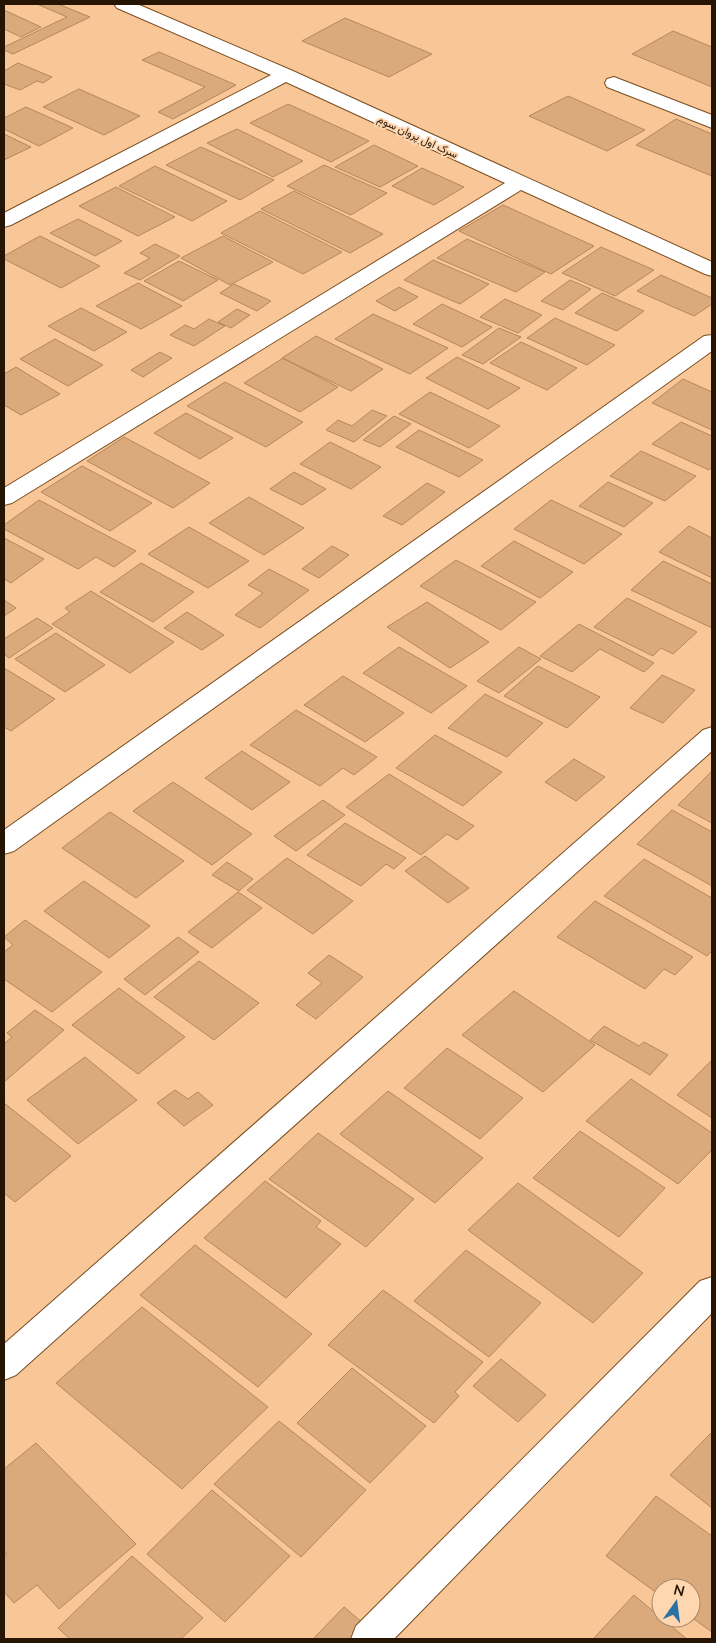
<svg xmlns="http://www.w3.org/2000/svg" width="716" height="1643" font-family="Lato,Vazirmatn,sans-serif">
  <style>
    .building { fill: #daaa7c; stroke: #b6875a }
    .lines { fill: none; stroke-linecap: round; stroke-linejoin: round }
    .minor-casing { stroke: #794e21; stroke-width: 2 }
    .minor { fill: #fff; fill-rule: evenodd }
    .labels { text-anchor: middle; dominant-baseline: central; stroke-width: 4; stroke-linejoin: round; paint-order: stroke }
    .far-street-label { font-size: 11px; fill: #271503; stroke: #fed6b0 }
  </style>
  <rect width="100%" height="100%" fill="#f8c697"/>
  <path class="building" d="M37,4H58L90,17L13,54L4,50V47L67,17Z
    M4,10L41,27L21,37L4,29Z
    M345,18L432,54L389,77L302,41Z
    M673,31L712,47V87L632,54Z
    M159,52L236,85L173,119L158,112L205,87L142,60Z
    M18,63L52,77L43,83L37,81L20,90L4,84V71Z
    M79,89L140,116L104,135L43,107Z
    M568,96L645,130L607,151L529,116Z
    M288,104L369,141L331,162L250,123Z
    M26,107L73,128L39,146L4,129V118Z
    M676,119L712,134V176L636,145Z
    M237,129L303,161L273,177L207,143Z
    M4,134L31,147L4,160Z
    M374,145L418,166L380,187L335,167Z
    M201,147L274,180L240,200L166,165Z
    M324,165L387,193L351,215L287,186Z
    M155,166L227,201L192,221L119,186Z
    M422,168L464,187L434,205L392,186Z
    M116,187L175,217L138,236L79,206Z
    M294,191L383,234L350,253L261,209Z
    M503,205L594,246L551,274L459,231Z
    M260,211L342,252L303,274L221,233Z
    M78,219L122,241L95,256L50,233Z
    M40,236L100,266L61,288L4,259V256Z
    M223,236L273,262L230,285L181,258Z
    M467,239L545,272L516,292L437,258Z
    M155,244L180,256L140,280L124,273L150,258L140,253Z
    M601,247L654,270L615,296L562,273Z
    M433,260L489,284L460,304L404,280Z
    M179,261L218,280L183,301L144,281Z
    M661,275L712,298V304L694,316L637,291Z
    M570,280L591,289L563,310L541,301Z
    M138,283L182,306L141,329L96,306Z
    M234,284L271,301L257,311L220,293Z
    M399,287L418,297L395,311L376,301Z
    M602,293L644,311L617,331L575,313Z
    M505,299L542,315L518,333L480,317Z
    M442,304L492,327L462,347L413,324Z
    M81,308L127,332L94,351L48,326Z
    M237,309L250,315L231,328L218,322Z
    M373,314L448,348L410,374L335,339Z
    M555,318L615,345L587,365L527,338Z
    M209,319L225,326L194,346L170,335L185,325L194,329Z
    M499,328L521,337L483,364L462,355Z
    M316,336L383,369L351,391L282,358Z
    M55,339L103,365L68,386L20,359Z
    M521,342L577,368L547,390L490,363Z
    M160,352L172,358L143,377L131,370Z
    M457,357L520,388L488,409L426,378Z
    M283,358L338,387L300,412L244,383Z
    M16,367L60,394L21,415L4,405V374Z
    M683,379L712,392V430L652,403Z
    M225,382L303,422L266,447L187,406Z
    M430,392L500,426L469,448L399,414Z
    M372,410L387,416L354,442L326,430L338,420L352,426Z
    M186,413L233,438L200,459L154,433Z
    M394,416L411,424L380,447L363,440Z
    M681,422L712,436V467L709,470L652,444Z
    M419,430L483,460L459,477L396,447Z
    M124,437L210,483L173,508L87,461Z
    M330,442L381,467L351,489L300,464Z
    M641,451L696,476L665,501L610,476Z
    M82,466L152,503L110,531L41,492Z
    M294,472L326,489L302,505L270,489Z
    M608,482L653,503L624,527L579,506Z
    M427,483L445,492L402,525L383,516Z
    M249,497L304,528L264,555L209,523Z
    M39,500L136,551L114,567L96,557L78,569L4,529V525Z
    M551,500L622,534L584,564L514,529Z
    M689,526L712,538V578L659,552Z
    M189,527L249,561L208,588L148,554Z
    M4,538L44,559L11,583L4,579Z
    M514,541L573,572L540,598L481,566Z
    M332,546L349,555L319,578L302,569Z
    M456,560L536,602L501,630L420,586Z
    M663,561L712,584V628L631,590Z
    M141,563L194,592L153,622L100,592Z
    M269,569L309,590L260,628L235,615L263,593L248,585Z
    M91,591L174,642L130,673L52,624L70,612L65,608Z
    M627,598L697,632L673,654L661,648L653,656L594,627Z
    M4,600L16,608L4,616Z
    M427,602L489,642L450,668L387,627Z
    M187,612L224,635L202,650L164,628Z
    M37,618L53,628L9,658L4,654V639Z
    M579,624L654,663L644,672L600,649L572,672L540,656Z
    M56,633L105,665L65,692L15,659Z
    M399,647L467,686L431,713L363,673Z
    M519,647L541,659L499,693L477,681Z
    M538,666L600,697L567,728L504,696Z
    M4,668L55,699L11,731L4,727Z
    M662,675L695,690L663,723L630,708Z
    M343,676L404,713L365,742L304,705Z
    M485,694L543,723L507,757L448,728Z
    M296,710L377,757L354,775L343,768L320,786L250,745Z
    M435,735L502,772L463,806L396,768Z
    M242,751L290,782L252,810L205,778Z
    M574,759L605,777L576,801L545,782Z
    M712,771V823L678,805Z
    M389,774L474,826L457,840L447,834L421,855L346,807Z
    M173,782L252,834L212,865L133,811Z
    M323,800L345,815L296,851L274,836Z
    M672,810L712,832V886L637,844Z
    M110,812L184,861L136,898L62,848Z
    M345,823L406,858L394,869L386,864L361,886L307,855Z
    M425,856L469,888L448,903L405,871Z
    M287,858L353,901L313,934L247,890Z
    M644,859L712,898V951L707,956L604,896Z
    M227,862L253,879L239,891L212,875Z
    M84,881L150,926L109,958L44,911Z
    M238,892L262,908L212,948L188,932Z
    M595,901L693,957L675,975L664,969L645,989L557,937Z
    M25,920L102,972L52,1012L4,979V952L13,945L4,937Z
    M178,937L199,952L145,995L124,979Z
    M329,955L363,977L316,1019L296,1005L322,983L308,973Z
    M199,961L259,1003L214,1040L154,997Z
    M119,988L185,1037L138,1074L72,1025Z
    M514,991L595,1045L543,1092L462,1035Z
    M35,1010L64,1030L4,1082V1044L12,1037L7,1033Z
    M604,1026L639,1046L644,1042L668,1055L650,1075L590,1040Z
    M447,1048L523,1098L480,1139L404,1088Z
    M85,1057L137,1100L78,1144L27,1100Z
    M712,1060V1118L677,1095Z
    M631,1079L712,1133V1150L678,1184L586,1121Z
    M175,1090L188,1099L198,1092L213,1105L184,1126L157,1103Z
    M388,1091L483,1158L435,1203L340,1134Z
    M4,1103L71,1156L15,1202L4,1193Z
    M580,1131L665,1188L619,1237L533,1178Z
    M318,1133L414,1199L366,1247L269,1179Z
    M265,1181L321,1221L316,1227L341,1244L286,1298L204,1238Z
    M518,1183L643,1273L593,1323L468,1230Z
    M195,1245L312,1334L258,1387L140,1295Z
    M466,1250L541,1303L489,1357L414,1301Z
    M383,1290L483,1362L455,1392L459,1396L434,1423L328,1345Z
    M142,1307L268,1407L182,1489L56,1383Z
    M501,1359L546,1395L518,1422L473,1386Z
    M352,1368L426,1426L370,1483L297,1423Z
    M279,1421L366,1490L301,1557L214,1484Z
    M712,1432V1508L670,1475Z
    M36,1443L136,1544L59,1609L37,1585L14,1603L4,1592V1556L7,1554L4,1551V1469Z
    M212,1490L290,1556L225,1622L147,1554Z
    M656,1496L712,1536V1632L691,1617V1588H661V1596L606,1556Z
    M132,1556L203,1618L181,1639H70L58,1628Z
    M634,1595L661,1618L687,1639H593Z
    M344,1607L370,1629L360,1639H313Z"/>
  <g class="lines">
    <defs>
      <path id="minor" d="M114,4H137L293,71L712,262V276L705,274L521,190L12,503L4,505V488L505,183L286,82L11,225L4,227V213L271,75L117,8Z
        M614,77L712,115V128L607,87L605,83L607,79Z
        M712,335V351L14,851L4,854V830L704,336Z
        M712,727V751L16,1375L4,1380V1344L703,730Z
        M712,1277V1313L394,1639H351L356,1626L700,1281Z"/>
    </defs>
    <use href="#minor" class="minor-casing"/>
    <use href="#minor" class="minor"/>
  </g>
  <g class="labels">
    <g class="far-street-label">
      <text transform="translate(418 136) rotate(25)">سرک اول پروان سوم</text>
    </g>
  </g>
  <rect width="716" height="1643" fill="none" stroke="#271503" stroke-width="10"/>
  <g transform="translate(676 1603) rotate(14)"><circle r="24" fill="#fed6b0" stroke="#a8896b"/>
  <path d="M0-4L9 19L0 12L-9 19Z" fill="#2a71a5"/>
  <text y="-8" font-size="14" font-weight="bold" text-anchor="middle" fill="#271503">N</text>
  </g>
</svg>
